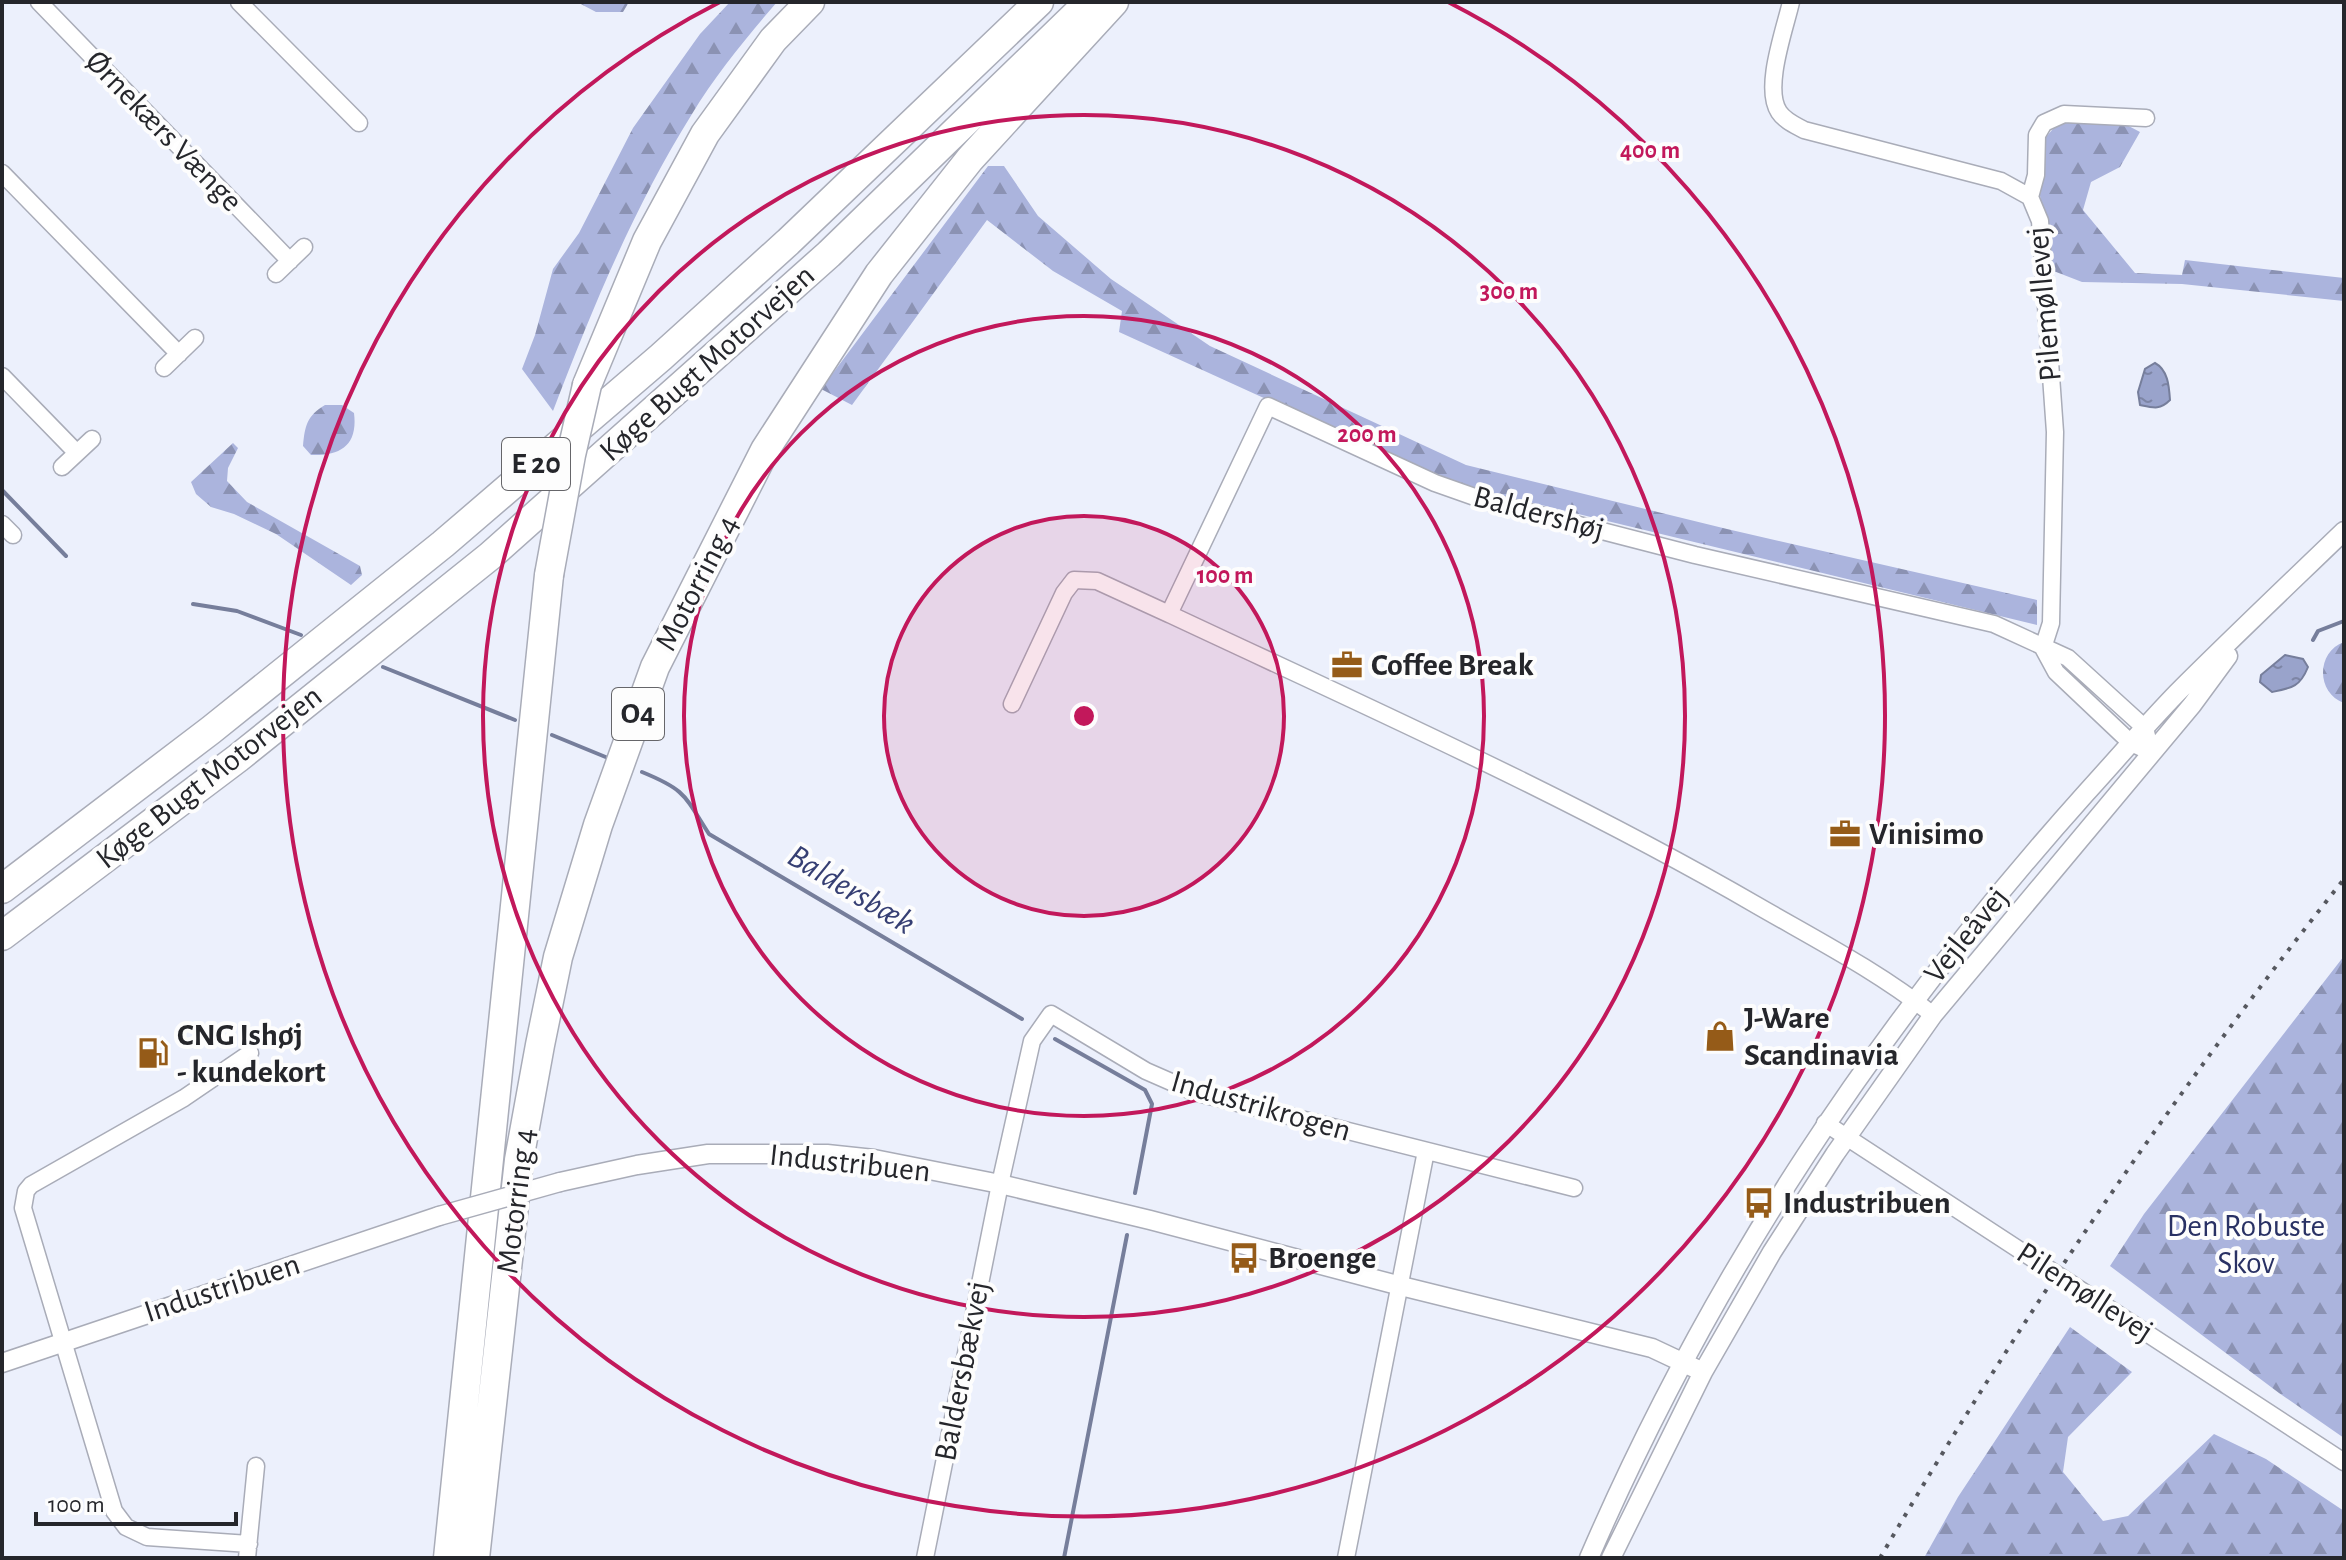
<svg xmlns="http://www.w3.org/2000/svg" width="2346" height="1560" font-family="'Alegreya Sans',sans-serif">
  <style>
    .forest { fill: url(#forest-firs) }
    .water { fill: url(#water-ripples); stroke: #767e9b; stroke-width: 2 }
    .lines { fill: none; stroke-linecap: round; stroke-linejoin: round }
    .stream { stroke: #767e9b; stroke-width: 4 }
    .minor-casing { stroke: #a9acb8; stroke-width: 19 }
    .tertiary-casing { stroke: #a9acb8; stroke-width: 21 }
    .motorway-casing { stroke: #a9acb8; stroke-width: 31 }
    .minor { stroke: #fff; stroke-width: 16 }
    .tertiary { stroke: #fff; stroke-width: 18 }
    .motorway { stroke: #fff; stroke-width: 28 }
    .rail { stroke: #56585f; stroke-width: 4; stroke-dasharray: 4 8; stroke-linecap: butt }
    .tertiary-bridge-casing { stroke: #a9acb8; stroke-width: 21; stroke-linecap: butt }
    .motorway-bridge-casing { stroke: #a9acb8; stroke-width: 31; stroke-linecap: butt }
    .tertiary-bridge { stroke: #fff; stroke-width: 18 }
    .motorway-bridge { stroke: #fff; stroke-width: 28 }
    .ring { fill: none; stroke: #c2185b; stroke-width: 4 }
    .labels { text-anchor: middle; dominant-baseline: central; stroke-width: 8; stroke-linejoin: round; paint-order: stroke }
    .shield { fill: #fdfdfd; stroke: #66666a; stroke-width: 2 }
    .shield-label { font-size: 30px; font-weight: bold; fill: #25262b }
    .street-label { font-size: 32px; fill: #25262b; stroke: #fdfdfd }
    .poi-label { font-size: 32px; font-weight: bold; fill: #25262b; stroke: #fdfdfd; text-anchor: start }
    .park-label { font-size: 32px; fill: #293164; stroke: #fdfdfd }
    .water-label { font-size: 34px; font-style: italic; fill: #363f73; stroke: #fdfdfd }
    .centre { fill: #c2185b; stroke: #fdfdfd; stroke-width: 4 }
    .ring-label { font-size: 24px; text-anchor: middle; font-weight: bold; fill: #c2185b; stroke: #fdfdfd; stroke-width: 8; stroke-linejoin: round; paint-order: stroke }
  </style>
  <defs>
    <pattern id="forest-firs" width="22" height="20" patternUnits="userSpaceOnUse" patternTransform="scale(2)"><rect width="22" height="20" fill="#abb4dd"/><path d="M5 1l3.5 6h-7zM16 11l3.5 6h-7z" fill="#8b92b3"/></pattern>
    <pattern id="water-ripples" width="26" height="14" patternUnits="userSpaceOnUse" patternTransform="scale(2)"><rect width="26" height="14" fill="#99a3cb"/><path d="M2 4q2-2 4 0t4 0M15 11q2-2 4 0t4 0" fill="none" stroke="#7d85a5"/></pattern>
  </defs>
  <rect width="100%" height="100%" fill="#ecf0fc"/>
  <path class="forest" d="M577,2H629L623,12H596Z
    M730,2H777C747,37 716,74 692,114C634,207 592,309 553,411L522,369L535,335L553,269L579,233L633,128L700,34Z
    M2059,122L2123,123L2140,132L2120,167L2091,182L2083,210L2135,273L2182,275L2185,260L2344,278V301L2182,284L2082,282L2051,270L2039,189L2046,137Z
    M988,166H1004L1038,216L1111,279L1210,346L1466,465L1727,529L2037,600V625L1475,489L1413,466L1119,332L1122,311L1053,271L987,220L852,405L821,389Z
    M325,405H342L354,413C358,445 341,456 311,455L303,446C305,425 307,416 325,405Z
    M233,443L238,448L228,468L227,481L247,502L360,566L362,575L351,585L276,534L234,514L211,507L196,494L191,482Z
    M2344,642V703C2316,693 2316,652 2344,642Z
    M2344,956V1438L2279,1393L2110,1266L2144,1214Z
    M2070,1327L2132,1372L2068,1437L2063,1472L2103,1521L2128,1516L2214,1434L2266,1459L2344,1511V1558H1924L1958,1497Z"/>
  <path class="water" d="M2155,363C2168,370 2169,386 2170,400C2160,410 2154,408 2140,405L2138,392L2145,369Z
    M2285,655L2303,659L2308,667C2300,687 2292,688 2272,692L2260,682L2261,675Z"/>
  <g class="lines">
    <path class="stream" d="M2,490L66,556
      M193,604L237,611L301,635
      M2313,640L2318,631L2344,621
      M383,667L515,720
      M552,735L608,758
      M642,772C686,790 684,795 709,834L1022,1019
      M1055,1039L1145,1090L1152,1104L1135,1193
      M1064,1558L1127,1235"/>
    <defs>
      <path id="minor" d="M39,2L290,261
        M239,2L359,123
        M1791,2C1785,29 1763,88 1779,112C1785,121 1795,125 1804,130L2001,181L2030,197L2040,221L2055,432L2051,623L2043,648
        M2,173L179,354
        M2030,197L2036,175L2037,135L2044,123L2064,114L2146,118
        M276,274L304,247
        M164,368L195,338
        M2,376L77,453
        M62,467L92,439
        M2,524L13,535
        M2043,648L2056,672L2131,743L2142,748
        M1012,704L1064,593L1074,580L1097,581L1169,614
        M1933,1015C1879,972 1817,940 1758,906C1568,796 1367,707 1169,614L1268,406L1435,483L1486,501L1695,555L1994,624L2068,658L2145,728L2151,752
        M1825,1123L2344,1462
        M249,1544L147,1537L126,1527L114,1511L23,1208L26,1191L31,1185L184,1098L250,1053
        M247,1558L256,1466
        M925,1558L1000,1184L1032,1041L1051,1014L1146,1071L1194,1092L1574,1188
        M1346,1558L1426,1151"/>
      <path id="tertiary" d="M560,1182L637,1165L708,1154H827L874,1159L1000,1184L1150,1220L1401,1286L1652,1348L1703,1372
        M2,1363L439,1216
        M1589,1558C1712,1273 1879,1024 2086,793C2116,760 2146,725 2177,693C2232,638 2288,585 2344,531
        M1611,1558L1703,1372L1772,1252L1835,1154L1933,1015L2192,705L2228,656"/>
      <path id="motorway" d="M587,385L647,241L705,134L773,40L810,2
        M2,889L211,730L443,544L661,357L788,242L1039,2
        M2,936L238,758L490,556L829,254L1089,2
        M448,1558L549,575
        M475,1558L519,1160L540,1045L558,957L598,825L655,667L765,450L879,274L970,159L1114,2"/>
    </defs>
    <use href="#minor" class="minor-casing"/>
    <use href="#tertiary" class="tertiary-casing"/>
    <use href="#motorway" class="motorway-casing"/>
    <use href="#minor" class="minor"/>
    <use href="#tertiary" class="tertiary"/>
    <use href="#motorway" class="motorway"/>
    <path class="rail" d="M1880,1558C2018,1321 2174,1093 2344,879"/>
    <defs>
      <path id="tertiary-bridge" d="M439,1216L560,1182"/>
      <path id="motorway-bridge" d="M549,575L571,455L587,385"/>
    </defs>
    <use href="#tertiary-bridge" class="tertiary-bridge-casing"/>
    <use href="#motorway-bridge" class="motorway-bridge-casing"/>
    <use href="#tertiary-bridge" class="tertiary-bridge"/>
    <use href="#motorway-bridge" class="motorway-bridge"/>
  </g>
  <circle cx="1084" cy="716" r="200" fill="#c2185b" fill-opacity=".12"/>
  <g class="ring">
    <circle cx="1084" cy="716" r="200"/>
    <circle cx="1084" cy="716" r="400"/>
    <circle cx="1084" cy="716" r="601"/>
    <path d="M1448 2A801 801 0 1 1 720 2"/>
  </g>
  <defs>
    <symbol id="office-bare" viewBox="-9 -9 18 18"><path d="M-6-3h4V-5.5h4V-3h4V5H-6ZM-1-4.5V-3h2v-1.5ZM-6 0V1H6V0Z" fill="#955b18" stroke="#fdfdfd" stroke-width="2.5" paint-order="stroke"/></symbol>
    <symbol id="shop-bare" viewBox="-9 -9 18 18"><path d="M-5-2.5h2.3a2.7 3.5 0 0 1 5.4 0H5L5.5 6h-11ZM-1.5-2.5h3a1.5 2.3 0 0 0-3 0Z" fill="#955b18" stroke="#fdfdfd" stroke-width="2.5" paint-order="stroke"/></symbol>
    <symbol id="fuel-bare" viewBox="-9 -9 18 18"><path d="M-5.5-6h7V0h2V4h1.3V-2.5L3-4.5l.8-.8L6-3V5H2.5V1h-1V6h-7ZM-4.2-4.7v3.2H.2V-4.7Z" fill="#955b18" stroke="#fdfdfd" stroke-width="2.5" paint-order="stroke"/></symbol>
    <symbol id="bus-bare" viewBox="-9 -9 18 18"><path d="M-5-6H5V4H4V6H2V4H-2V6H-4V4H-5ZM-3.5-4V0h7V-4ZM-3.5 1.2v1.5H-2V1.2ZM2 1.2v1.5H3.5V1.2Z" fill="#955b18" stroke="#fdfdfd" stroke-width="2.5" paint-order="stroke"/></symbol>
  </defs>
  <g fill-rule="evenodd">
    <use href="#office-bare" x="1325" y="643" width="44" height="44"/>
    <use href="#office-bare" x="1823" y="812" width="44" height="44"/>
    <use href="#shop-bare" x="1698" y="1014" width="44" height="44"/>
    <use href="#fuel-bare" x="131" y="1031" width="44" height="44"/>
    <use href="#bus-bare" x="1737" y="1181" width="44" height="44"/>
    <use href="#bus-bare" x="1222" y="1236" width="44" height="44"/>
  </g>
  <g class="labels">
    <g class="shield">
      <rect x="502" y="438" width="68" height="52" rx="6"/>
      <rect x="612" y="688" width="52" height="52" rx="6"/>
    </g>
    <g class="shield-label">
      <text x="536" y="464">E 20</text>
      <text x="638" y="714">O4</text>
    </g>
    <g class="street-label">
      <text transform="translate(164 131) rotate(46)">Ørnekærs Vænge</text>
      <text transform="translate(2044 304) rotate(-95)">Pilemøllevej</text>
      <text transform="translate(707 363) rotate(-42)">Køge Bugt Motorvejen</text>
      <text transform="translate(1539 513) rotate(15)">Baldershøj</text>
      <text transform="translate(697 583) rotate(-63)">Motorring 4</text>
      <text transform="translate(209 777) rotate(-38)">Køge Bugt Motorvejen</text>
      <text transform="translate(1966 935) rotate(-51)">Vejleåvej</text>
      <text transform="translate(1261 1106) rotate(16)">Industrikrogen</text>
      <text transform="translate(850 1163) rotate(6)">Industribuen</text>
      <text transform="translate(516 1201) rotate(-83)">Motorring 4</text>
      <text transform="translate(222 1288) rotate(-18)">Industribuen</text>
      <text transform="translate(2085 1292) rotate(33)">Pilemøllevej</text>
      <text transform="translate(962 1371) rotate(-79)">Baldersbækvej</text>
    </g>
    <g class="poi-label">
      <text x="1371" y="665">Coffee Break</text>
      <text x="1869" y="834">Vinisimo</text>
      <text x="1744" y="1018">J-Ware<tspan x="1744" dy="37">Scandinavia</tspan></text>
      <text x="177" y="1035">CNG Ishøj<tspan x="177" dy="37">- kundekort</tspan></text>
      <text x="1783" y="1203">Industribuen</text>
      <text x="1268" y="1258">Broenge</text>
    </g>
    <g class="park-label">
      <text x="2246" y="1226">Den Robuste<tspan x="2246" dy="37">Skov</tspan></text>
    </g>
    <g class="water-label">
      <text transform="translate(851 890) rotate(31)">Baldersbæk</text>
    </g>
  </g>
  <circle cx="1084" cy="716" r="12" class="centre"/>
  <g class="ring-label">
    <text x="1650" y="158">400 m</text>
    <text x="1509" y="299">300 m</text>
    <text x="1367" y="442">200 m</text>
    <text x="1225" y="583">100 m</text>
  </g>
  <rect width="2346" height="1560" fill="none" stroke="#25262b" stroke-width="8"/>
  <path d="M36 1512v12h200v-12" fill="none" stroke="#25262b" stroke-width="4"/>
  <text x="48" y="1512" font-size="24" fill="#25262b" stroke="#fdfdfd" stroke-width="6" paint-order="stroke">100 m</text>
</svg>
